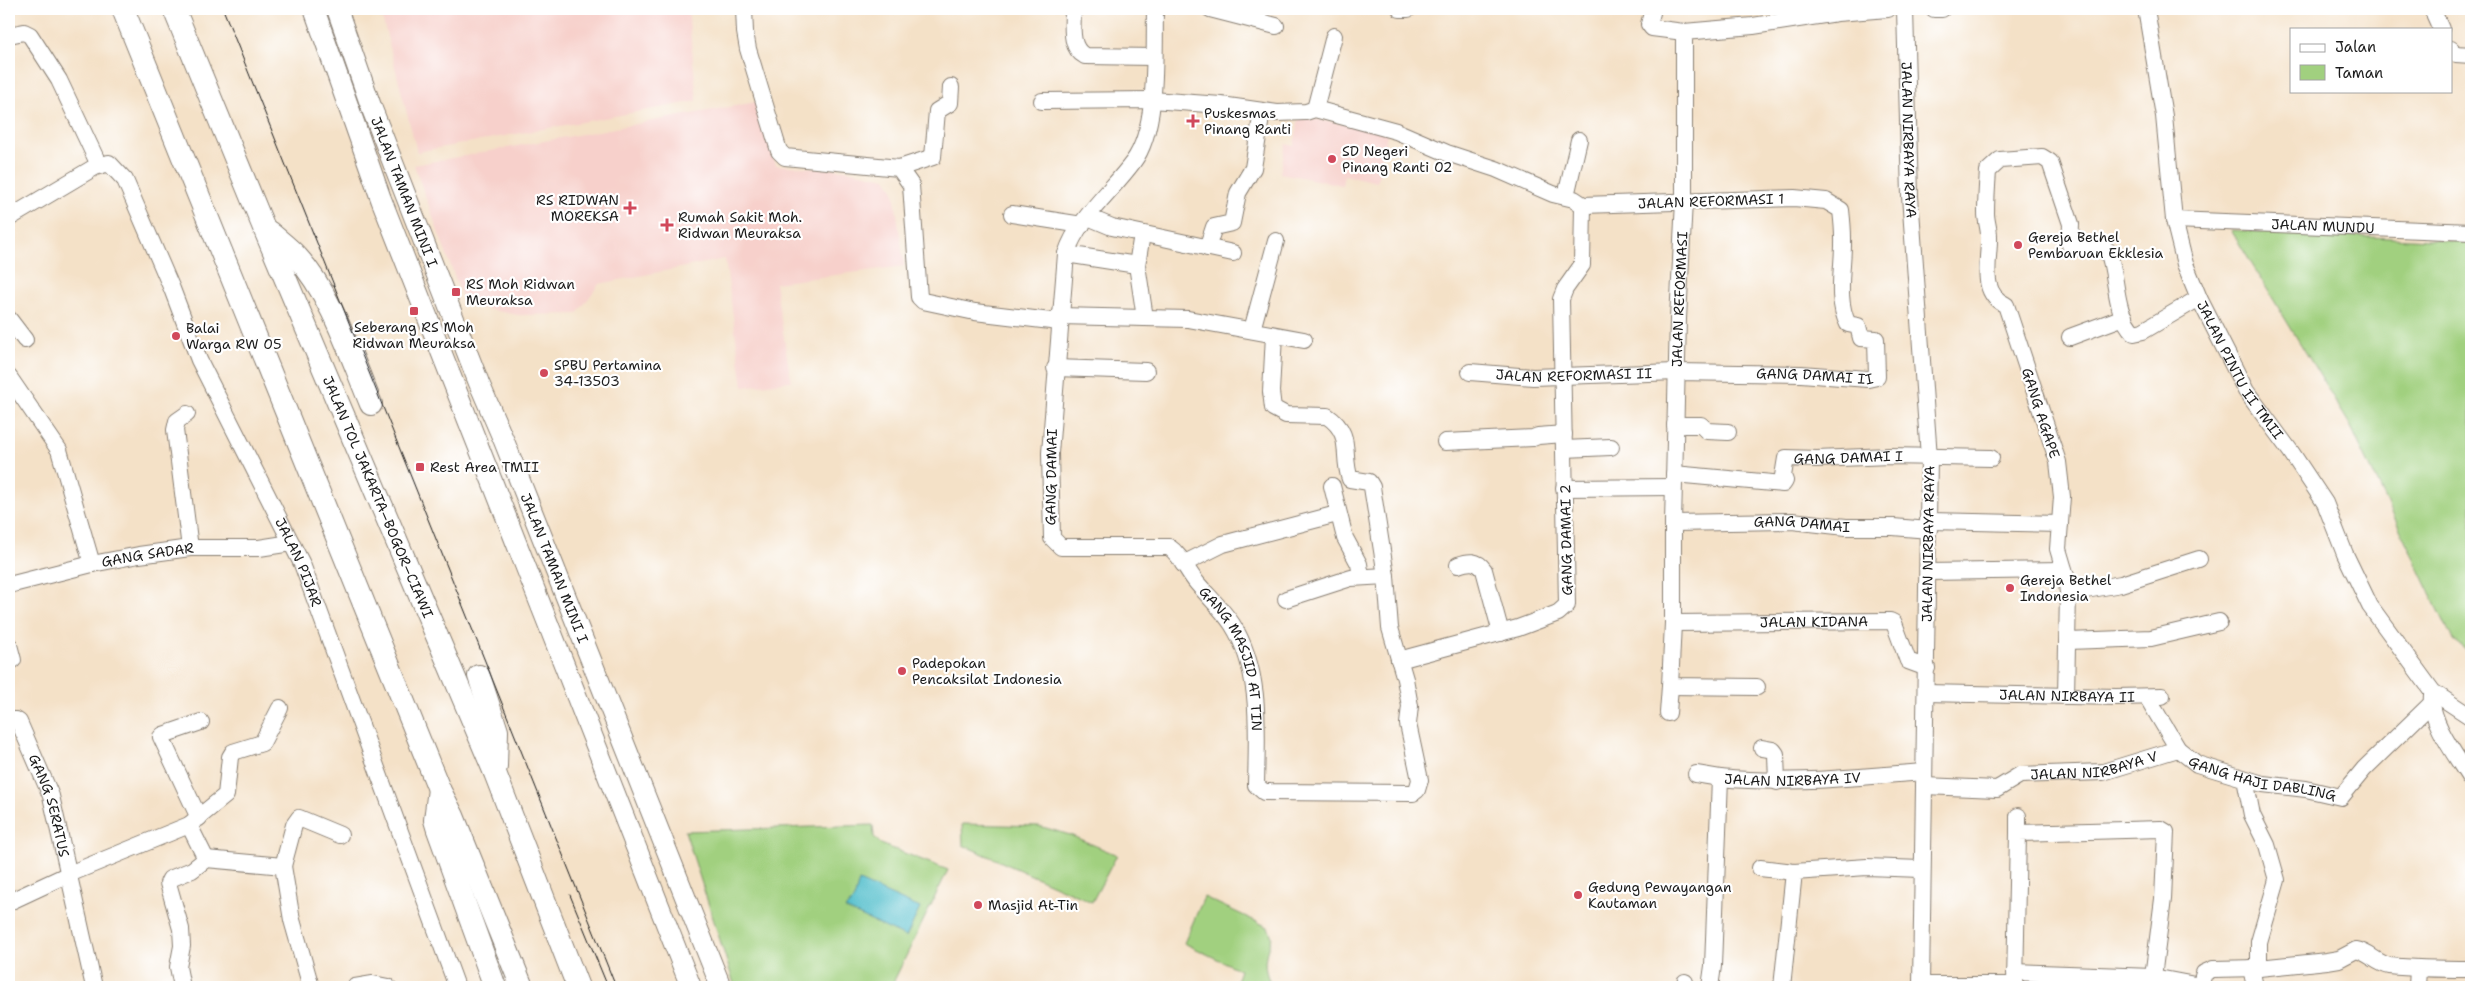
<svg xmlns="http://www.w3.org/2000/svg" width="2480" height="996" font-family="'Shantell Sans',sans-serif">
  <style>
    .built { fill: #f7d0cb }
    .green { fill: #a1d07f; stroke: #5e764e }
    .water { fill: #50bdcb; stroke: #366c74 }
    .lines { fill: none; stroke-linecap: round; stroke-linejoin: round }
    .minor-casing { stroke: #887e72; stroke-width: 18 }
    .major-casing { stroke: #887e72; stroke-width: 22 }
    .highway-casing { stroke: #887e72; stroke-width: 24 }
    .minor { stroke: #fff; stroke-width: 16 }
    .major { stroke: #fff; stroke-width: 20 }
    .highway { stroke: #fff; stroke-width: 22 }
    .tram { stroke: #1c1c1c; stroke-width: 1 }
    .poi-dot { fill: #d1495b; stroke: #fff; stroke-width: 2 }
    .labels { text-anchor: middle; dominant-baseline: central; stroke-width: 4.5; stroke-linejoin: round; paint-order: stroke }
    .poi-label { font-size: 14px; fill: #1c1c1c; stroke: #fff; text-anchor: start }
    .street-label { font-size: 14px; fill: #1c1c1c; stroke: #fff }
  </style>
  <rect width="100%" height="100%" fill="#fff"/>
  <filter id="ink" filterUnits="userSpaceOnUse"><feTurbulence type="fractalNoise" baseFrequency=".02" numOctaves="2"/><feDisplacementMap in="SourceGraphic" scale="10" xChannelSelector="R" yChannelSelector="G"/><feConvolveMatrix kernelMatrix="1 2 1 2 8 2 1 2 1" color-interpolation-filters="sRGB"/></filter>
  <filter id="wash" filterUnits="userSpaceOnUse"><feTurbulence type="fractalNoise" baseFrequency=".0096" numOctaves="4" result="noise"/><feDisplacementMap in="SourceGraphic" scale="20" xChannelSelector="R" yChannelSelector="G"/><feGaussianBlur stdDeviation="1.12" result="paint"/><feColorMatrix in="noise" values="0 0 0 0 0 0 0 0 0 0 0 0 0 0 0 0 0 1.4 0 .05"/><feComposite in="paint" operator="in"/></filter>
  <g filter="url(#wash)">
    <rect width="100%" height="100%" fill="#f4e1c7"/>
    <path class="built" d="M380,9H688L697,101L417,152Z
      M756,102L776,165L846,170L886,178L894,191L904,266L775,283L791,381L743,387L725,259L599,284L577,314L518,315L465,305L414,165Z
      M1299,117L1388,130L1377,182L1344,175L1342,185L1280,173L1286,144L1294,146Z"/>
    <path class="green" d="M2231,230L2471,242V654L2453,640L2350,425Z
      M962,824L1039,826L1070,835L1117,855L1092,902L963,845Z
      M873,825L874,837L881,844L948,870L891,987H735L685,831Z
      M1204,897L1268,927L1272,937C1264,958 1262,967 1272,987H1234L1240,970L1184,943Z"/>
    <path class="water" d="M859,881L920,908L906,937L845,909L854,899Z"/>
  </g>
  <g filter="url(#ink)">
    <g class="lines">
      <defs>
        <g id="minor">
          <path d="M744,9L745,32L748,49L779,151L785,157L899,168L911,185L919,297L923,301L975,312L1059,322"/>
          <path d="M1073,9C1073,25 1069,48 1085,56L1154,57"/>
          <path id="s1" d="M1155,9C1154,51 1159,128 1133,162C1111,192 1078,218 1066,254L1050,453L1052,538L1061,547H1169C1181,555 1187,571 1197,583C1208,596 1222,609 1232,624C1262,671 1257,732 1256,785L1264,792L1413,793L1417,790L1420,780L1408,724L1410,706L1405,679L1390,628L1386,576L1372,487L1369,482L1350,479C1341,455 1354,434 1327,416L1286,415L1273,408L1271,392L1274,335"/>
          <path d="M1210,9L1276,26"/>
          <path d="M1400,9H1408"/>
          <path d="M1653,9L1649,24L1652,28L1684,32"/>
          <path id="s2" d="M1905,9L1910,196L1929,457L1921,985H2015V987"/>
          <path d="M1934,9H1942"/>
          <path id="s3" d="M2146,9L2164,116L2174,220L2185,264L2199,298L2246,391L2291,452L2325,503L2345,554L2370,606L2433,692L2471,717"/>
          <path d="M2432,9L2441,29"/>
          <path d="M9,35L24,32L30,35L59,80L99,165"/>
          <path d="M2451,49L2456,54L2471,55"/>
          <path d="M1042,101L1152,100L1221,105L1277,113L1306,112L1315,109L1396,131L1447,153L1496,169L1553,194L1574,199L1583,205"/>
          <path d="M1315,109L1334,36"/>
          <path d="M899,168L933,157L937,111L950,103L951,87"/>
          <path d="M1566,196L1579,140"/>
          <path d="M1012,214L1082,225"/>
          <path d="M1088,217L1112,227L1233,253"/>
          <path id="s4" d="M9,218L95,167L109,163L125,180L172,289L199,360L302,564L457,987"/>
          <path id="s5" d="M2174,220L2471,232"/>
          <path d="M1142,234L1137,265L1145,318"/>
          <path d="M1207,248L1214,227L1232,223L1238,193L1253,168L1262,111"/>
          <path d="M1066,254L1137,265"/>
          <path d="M1059,316L1188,319L1304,340"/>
          <path d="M9,319L25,340"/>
          <path d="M1252,330L1276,241"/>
          <path d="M2070,337L2124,317"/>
          <path d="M1055,368L1146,371"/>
          <path id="s6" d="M1470,372L1533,377L1677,372L1801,374L1868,379L1877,377L1876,339L1861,338L1858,326L1848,324C1835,299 1844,265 1843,238C1843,229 1842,219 1841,210L1826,201L1794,198L1583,205"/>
          <path d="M9,377L59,450L92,564"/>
          <path d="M187,414L177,421L175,430L190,548"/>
          <path d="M1675,425H1701L1707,431L1728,432"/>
          <path d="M1445,442L1533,438L1538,436L1564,434"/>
          <path d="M1564,449L1611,447"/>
          <path id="s7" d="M1674,474L1783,484L1785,481L1783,476L1786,458L1817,459L1889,456L1991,458"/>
          <path d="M1332,486L1345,538L1359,564L1361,577"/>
          <path d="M1564,488L1673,487"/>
          <path d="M1930,521L2060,524"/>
          <path id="s8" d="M1673,523L1792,521L1846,527H1893L1929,530"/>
          <path d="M1183,564L1223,544L1337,514"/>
          <path d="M1458,565C1469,561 1477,560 1484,570L1501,633"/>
          <path d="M1928,572L2064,570"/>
          <path id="s9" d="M9,585L92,564L139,555L190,548H259L291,543"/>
          <path d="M2068,593L2121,584L2199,559"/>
          <path d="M1286,599L1351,578L1386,576"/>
          <path id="s10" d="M1673,623L1890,621L1894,623L1908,661L1927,668"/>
          <path d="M2068,641L2151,638L2219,622"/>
          <path d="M9,645L13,660"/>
          <path d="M1399,660L1518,628L1558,613L1567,605L1561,299L1565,289L1582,265L1583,205"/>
          <path id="s11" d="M1757,687L1670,686L1673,623V523L1678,319L1684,201V32L1753,26L1837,13L1888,9"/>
          <path id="s12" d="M1926,693L2116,697L2162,696"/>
          <path d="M2432,695C2429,722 2458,758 2471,780"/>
          <path d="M2066,696L2068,593L2066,576L2058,549L2062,497L2058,462L2006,305C1978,293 1990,259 1989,236C1989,228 1986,221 1986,213C1986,199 1987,185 1988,171L2000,160L2042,157L2050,162L2071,224L2070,245C2081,253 2096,242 2108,251C2118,276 2113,312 2134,333L2143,331L2199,298"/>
          <path id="s13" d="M2147,697L2178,749L2197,764L2263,784L2306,789L2341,797L2364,769L2432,703"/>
          <path d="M1668,713L1670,686"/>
          <path id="s14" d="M9,720H16L19,722L51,796L94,987"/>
          <path d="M1762,748L1773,750L1776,754L1777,782"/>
          <path d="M1696,774L1720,778"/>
          <path d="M2245,779L2252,815L2267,845L2277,880L2259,942V968"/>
          <path id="s15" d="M1924,786L1997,789L2020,775L2103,772L2178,749"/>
          <path d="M199,818L161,737L163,735L201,722"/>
          <path d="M189,825L206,859"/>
          <path d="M2018,833V816"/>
          <path d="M206,859L283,866L292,920L311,987"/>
          <path d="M283,866L294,825L299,818L340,835"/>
          <path d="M1760,868L1794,872"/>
          <path d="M9,902L69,874L189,825L226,795L230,757L233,752L262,743L280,708"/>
          <path d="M2251,968L2255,987"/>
          <path d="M2015,972L2153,977L2200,986"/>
          <path d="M2015,985L2018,833L2161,829L2166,832L2163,899L2153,977"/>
          <path d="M182,987L178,967L182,946L181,929L168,883L170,879L192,870L206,859"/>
          <path d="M355,987L373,984L388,987"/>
          <path d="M1684,987L1685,982"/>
          <path id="s16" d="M1710,987L1713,966L1720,778C1791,785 1854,777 1924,772"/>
          <path d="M1782,987L1794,872L1867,867L1921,869"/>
          <path d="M2200,987L2204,973L2213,969L2259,968L2327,961L2339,959L2356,950C2369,952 2377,964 2390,966C2417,969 2444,969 2471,969"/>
          <path d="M2417,987L2418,969"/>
        </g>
        <g id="major">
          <path d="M314,9L381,199L691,987"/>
          <path id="s17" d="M337,9L372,109L479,383L504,441L721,987"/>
        </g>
        <g id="highway">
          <path d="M123,9L439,789L453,816L522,987"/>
          <path id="s18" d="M174,9L264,228L495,773L578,987"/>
          <path d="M269,232C278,240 289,248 297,257C332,295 351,357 371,404"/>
          <path d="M479,676L497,731L496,767"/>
          <path d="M439,789L435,820L438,830L495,987"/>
        </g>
      </defs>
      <use href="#minor" class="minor-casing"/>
      <use href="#major" class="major-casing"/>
      <use href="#highway" class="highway-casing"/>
      <use href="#minor" class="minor"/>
      <use href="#major" class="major"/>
      <use href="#highway" class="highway"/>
      <path class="tram" d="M223,9L616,987
        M570,895L608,987"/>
    </g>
  </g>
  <g class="poi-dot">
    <path d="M1190.5 113.5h5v5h5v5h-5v5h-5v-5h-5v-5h5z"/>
    <circle cx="1332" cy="159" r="5"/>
    <path d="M627.5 200.5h5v5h5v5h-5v5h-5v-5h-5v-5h5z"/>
    <path d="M664.5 217.5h5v5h5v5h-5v5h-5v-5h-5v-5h5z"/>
    <circle cx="2018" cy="245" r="5"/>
    <rect x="451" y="287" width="10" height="10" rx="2.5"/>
    <rect x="409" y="306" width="10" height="10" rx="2.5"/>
    <circle cx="176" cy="336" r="5"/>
    <circle cx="544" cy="373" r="5"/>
    <rect x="415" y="462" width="10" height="10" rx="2.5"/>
    <circle cx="2010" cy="588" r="5"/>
    <circle cx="902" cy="671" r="5"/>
    <circle cx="1578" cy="895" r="5"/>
    <circle cx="978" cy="905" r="5"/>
  </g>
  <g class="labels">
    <g class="poi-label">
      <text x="1204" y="113">Puskesmas<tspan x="1204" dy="16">Pinang Ranti</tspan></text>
      <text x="1342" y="151">SD Negeri<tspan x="1342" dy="16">Pinang Ranti 02</tspan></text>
      <text x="619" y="200" text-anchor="end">RS RIDWAN<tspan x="619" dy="16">MOREKSA</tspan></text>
      <text x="678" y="217">Rumah Sakit Moh.<tspan x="678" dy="16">Ridwan Meuraksa</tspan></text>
      <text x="2028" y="237">Gereja Bethel<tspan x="2028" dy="16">Pembaruan Ekklesia</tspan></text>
      <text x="466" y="284">RS Moh Ridwan<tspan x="466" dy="16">Meuraksa</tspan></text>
      <text x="414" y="327" text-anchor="middle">Seberang RS Moh<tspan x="414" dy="16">Ridwan Meuraksa</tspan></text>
      <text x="186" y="328">Balai<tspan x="186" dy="16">Warga RW 05</tspan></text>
      <text x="554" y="365">SPBU Pertamina<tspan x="554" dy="16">34-13503</tspan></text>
      <text x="430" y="467">Rest Area TMII</text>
      <text x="2020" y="580">Gereja Bethel<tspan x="2020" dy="16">Indonesia</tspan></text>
      <text x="912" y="663">Padepokan<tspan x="912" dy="16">Pencaksilat Indonesia</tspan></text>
      <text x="1588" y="887">Gedung Pewayangan<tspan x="1588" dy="16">Kautaman</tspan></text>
      <text x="988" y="905">Masjid At-Tin</text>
    </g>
    <g class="street-label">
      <text stroke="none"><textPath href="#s2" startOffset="131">JALAN NIRBAYA RAYA</textPath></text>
      <text stroke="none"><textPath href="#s17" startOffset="195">JALAN TAMAN MINI I</textPath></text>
      <text transform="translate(1711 201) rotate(-2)">JALAN REFORMASI 1</text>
      <text stroke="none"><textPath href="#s5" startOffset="149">JALAN MUNDU</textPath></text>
      <text stroke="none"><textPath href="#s11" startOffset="474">JALAN REFORMASI</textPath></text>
      <text stroke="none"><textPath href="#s3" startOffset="378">JALAN PINTU II TMII</textPath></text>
      <text stroke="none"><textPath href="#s6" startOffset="104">JALAN REFORMASI II</textPath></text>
      <text stroke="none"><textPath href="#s6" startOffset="345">GANG DAMAI II</textPath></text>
      <text transform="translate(2041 413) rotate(72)">GANG AGAPE</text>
      <text stroke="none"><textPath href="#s7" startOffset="199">GANG DAMAI I</textPath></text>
      <text transform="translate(1051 477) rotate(-89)">GANG DAMAI</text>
      <text stroke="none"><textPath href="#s18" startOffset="529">JALAN TOL JAKARTA–BOGOR–CIAWI</textPath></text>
      <text stroke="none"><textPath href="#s8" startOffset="129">GANG DAMAI</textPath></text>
      <text transform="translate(1566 540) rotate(-91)">GANG DAMAI 2</text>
      <text transform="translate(1928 544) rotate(-89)">JALAN NIRBAYA RAYA</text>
      <text stroke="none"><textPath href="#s9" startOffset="142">GANG SADAR</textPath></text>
      <text stroke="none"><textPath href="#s4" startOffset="558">JALAN PIJAR</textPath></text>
      <text stroke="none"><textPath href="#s17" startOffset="600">JALAN TAMAN MINI I</textPath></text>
      <text stroke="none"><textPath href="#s10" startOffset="141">JALAN KIDANA</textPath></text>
      <text stroke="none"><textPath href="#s1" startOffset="809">GANG MASJID AT TIN</textPath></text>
      <text stroke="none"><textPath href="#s12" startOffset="141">JALAN NIRBAYA II</textPath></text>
      <text stroke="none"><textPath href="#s15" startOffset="175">JALAN NIRBAYA V</textPath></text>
      <text stroke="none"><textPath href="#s13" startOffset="152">GANG HAJI DABLING</textPath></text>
      <text stroke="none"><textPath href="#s16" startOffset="282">JALAN NIRBAYA IV</textPath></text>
      <text stroke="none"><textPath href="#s14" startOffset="100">GANG SERATUS</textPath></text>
    </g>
  </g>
  <rect width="2480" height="996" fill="none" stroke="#fff" stroke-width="30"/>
  <rect x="2290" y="28" width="162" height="65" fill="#ffffff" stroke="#a4a4a4"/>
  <rect x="2300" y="44" width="25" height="8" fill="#ffffff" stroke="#a4a4a4"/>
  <text x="2335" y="52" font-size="15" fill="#1c1c1c">Jalan</text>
  <rect x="2300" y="65" width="25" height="15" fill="#a1d07f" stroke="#a4a4a4"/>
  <text x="2335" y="78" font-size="15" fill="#1c1c1c">Taman</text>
</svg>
